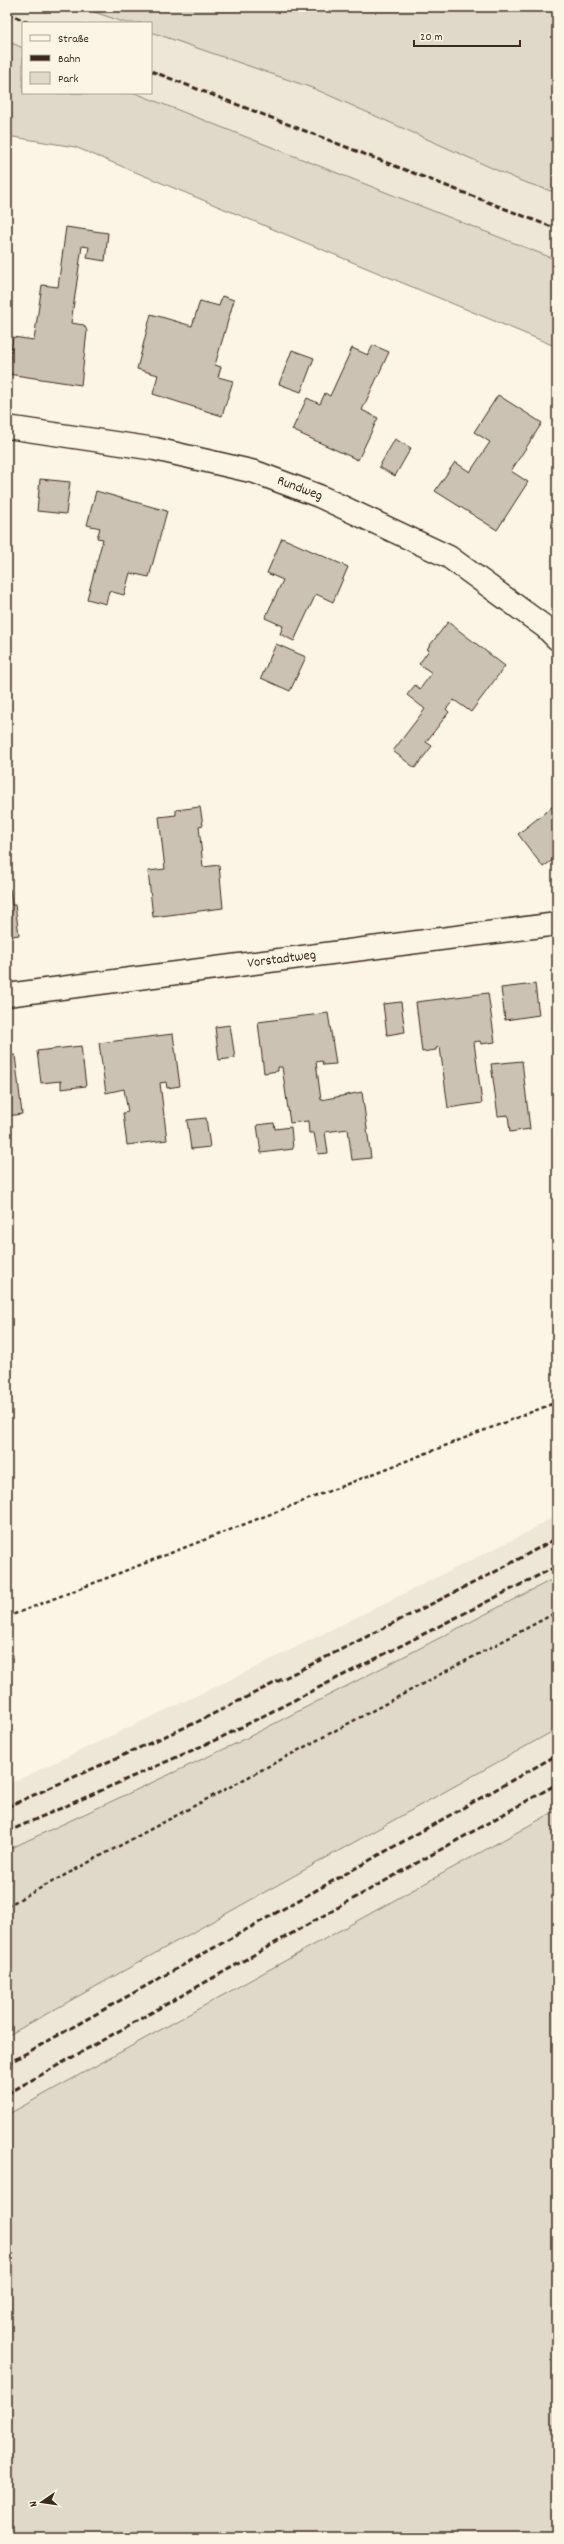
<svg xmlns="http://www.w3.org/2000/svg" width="564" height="2544" font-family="Dekko,sans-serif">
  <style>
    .built { fill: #eee6d6 }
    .green { fill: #e0d8c8; stroke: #8e8173 }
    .building { fill: #ccc2b3; stroke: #3b2a1e }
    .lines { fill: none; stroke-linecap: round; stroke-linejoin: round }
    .minor-casing { stroke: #3b2a1e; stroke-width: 25 }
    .path { stroke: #3b2a1e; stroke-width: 2.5; stroke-dasharray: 4 3; stroke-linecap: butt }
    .minor { stroke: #fcf5e5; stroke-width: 22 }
    .rail { stroke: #3b2a1e; stroke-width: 3; stroke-dasharray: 6 3; stroke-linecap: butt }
    .labels { text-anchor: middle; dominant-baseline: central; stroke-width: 4; stroke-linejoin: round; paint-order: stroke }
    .street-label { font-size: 14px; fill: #3b2a1e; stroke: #fcf5e5 }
  </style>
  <rect width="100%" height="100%" fill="#fcf5e5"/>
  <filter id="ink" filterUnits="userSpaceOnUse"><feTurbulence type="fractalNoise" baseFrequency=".025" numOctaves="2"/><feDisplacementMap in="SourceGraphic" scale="8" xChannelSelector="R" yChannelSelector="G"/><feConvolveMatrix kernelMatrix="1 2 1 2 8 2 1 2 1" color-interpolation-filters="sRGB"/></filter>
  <g filter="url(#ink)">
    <path class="built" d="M7,7H80L126,23H23V48L7,41Z
      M151,32L315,89L521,181L557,193V260L135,93H151Z
      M557,1514V1577L237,1743L7,1850V1785L236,1677L528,1532Z
      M557,1729V1810L7,2115V2036Z"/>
    <path class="green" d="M80,7H557V193L521,181L315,89L151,32V23H126Z
      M7,41L23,48V93H135L557,260V347L75,147L7,136Z
      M557,1577V1729L7,2036V1850L237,1743Z
      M557,1810V2537H7V2115Z"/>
    <path class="building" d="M66,227L108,233L105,261L87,258L89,247L82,246L71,323L84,325L87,331L81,385L8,374L13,337L34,340L42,285L58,287Z
      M222,296L234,300L215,365L221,367L218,377L233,381L222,416L153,394L158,375L137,369L151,314L192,326L200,301L219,306Z
      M373,345L389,352L362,410L378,418L358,460L292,430L307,398L320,404L325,393L330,396L352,348L368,355Z
      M292,350L314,358L301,392L279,384Z
      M498,395L542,423L511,471L528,482L497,530L435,491L455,462L470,472L490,442L474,432Z
      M395,439L411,448L395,476L379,467Z
      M40,479L70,482L66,514L37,511Z
      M96,491L167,511L149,577L130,573L124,595L109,591L106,604L87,599L103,539L97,538L100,528L87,525Z
      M282,538L348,567L333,602L316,594L294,641L280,634L283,626L265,618L283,580L267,573Z
      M448,622L505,666L471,712L454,700L446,709L449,712L426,742L432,746L415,768L393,751L425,709L407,695L415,685L420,689L432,673L419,664L429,650L427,649Z
      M276,644L306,657L290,691L261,678Z
      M557,803V857L543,867L518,834Z
      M200,807L203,825L199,826L203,867L219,865L223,908L153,917L148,871L165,869L159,817L176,815V810Z
      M7,841L11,867L7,868Z
      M10,889L12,905H15L19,935L7,937V890Z
      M535,984L539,1015L505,1020L501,988Z
      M488,993L495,1042L481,1044L480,1041L474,1042L482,1103L448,1108L440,1047L436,1048V1050L422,1052L416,1002Z
      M401,1002L405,1032L387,1035L383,1004Z
      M328,1013L336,1064L323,1065L322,1061L316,1062L321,1100L362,1092L371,1158L352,1160L348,1129L325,1132L328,1153L318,1154L314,1133H309L308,1121L290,1123L282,1067H278V1071L264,1073L258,1022Z
      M230,1025L235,1058L219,1060L215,1027Z
      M173,1034L180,1086L167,1088L166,1082L160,1083L167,1140L127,1145L123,1113L128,1112L124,1089L106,1093L99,1043Z
      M81,1046L86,1086L61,1089V1081L41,1083L37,1051Z
      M15,1055L22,1114L7,1116V1056Z
      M522,1061L530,1129L510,1132L508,1115L498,1116L491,1064Z
      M206,1118L210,1147L191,1149L187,1120Z
      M274,1123L275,1129L291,1127L293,1149L261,1153L257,1125Z"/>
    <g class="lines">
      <defs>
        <g id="minor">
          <path id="s1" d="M7,427L155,449L255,472L319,496L449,557L545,627L557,639"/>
          <path id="s2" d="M7,995L557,924"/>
        </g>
      </defs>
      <use href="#minor" class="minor-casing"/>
      <path class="path" d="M7,1617L557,1402
        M7,1906L557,1612"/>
      <use href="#minor" class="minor"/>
      <path class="rail" d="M7,13L29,23
        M151,71L557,229
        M7,1807L197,1722L493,1573L557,1538
        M7,1832L220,1738L557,1566
        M7,2064L557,1755
        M7,2094L557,1784"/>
    </g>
  </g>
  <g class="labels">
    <g class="street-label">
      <text stroke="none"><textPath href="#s1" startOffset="300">Rundweg</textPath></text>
      <text stroke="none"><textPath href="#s2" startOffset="277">Vorstadtweg</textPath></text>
    </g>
  </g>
  <rect width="564" height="2544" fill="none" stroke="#fcf5e5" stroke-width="24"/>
  <rect x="12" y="12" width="540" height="2520" fill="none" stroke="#3b2a1e" stroke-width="1.5" filter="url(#ink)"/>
  <rect x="22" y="22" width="130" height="72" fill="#fcf5e5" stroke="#afa495"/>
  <rect x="30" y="35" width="20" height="6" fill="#fcf5e5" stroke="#afa495"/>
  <text x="58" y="42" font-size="12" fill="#3b2a1e">Straße</text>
  <rect x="30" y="55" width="20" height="6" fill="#3b2a1e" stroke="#afa495"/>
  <text x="58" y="62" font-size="12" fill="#3b2a1e">Bahn</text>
  <rect x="30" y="72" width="20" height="12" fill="#e0d8c8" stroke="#afa495"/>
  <text x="58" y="82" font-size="12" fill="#3b2a1e">Park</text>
  <g transform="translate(42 2502) rotate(257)" stroke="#fcf5e5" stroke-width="3" paint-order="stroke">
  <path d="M0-3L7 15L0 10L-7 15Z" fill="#3b2a1e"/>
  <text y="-6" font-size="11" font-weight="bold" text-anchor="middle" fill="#3b2a1e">N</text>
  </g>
  <path d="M414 40v6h106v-6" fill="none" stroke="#3b2a1e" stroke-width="2"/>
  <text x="420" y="40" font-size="12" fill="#3b2a1e" stroke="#fcf5e5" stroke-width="3" paint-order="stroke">20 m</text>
</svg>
